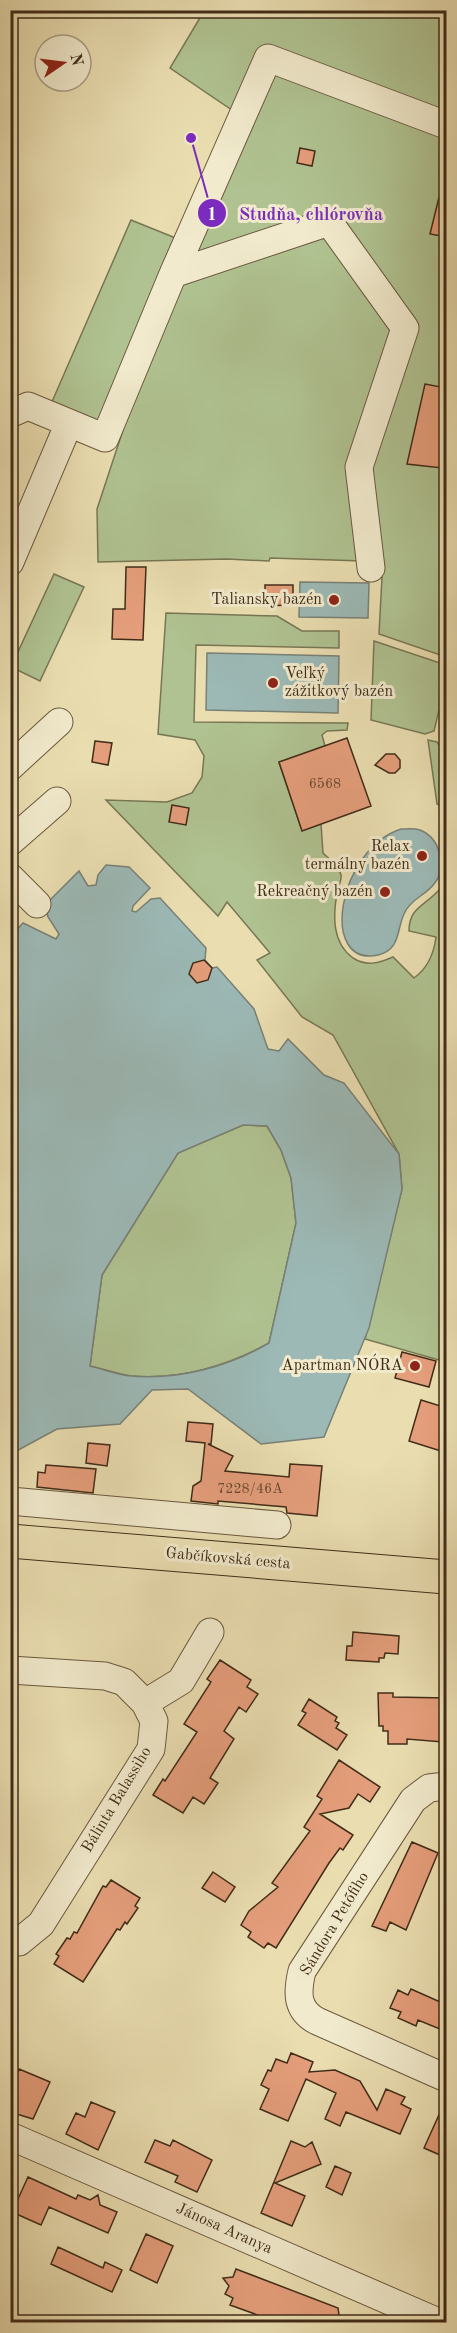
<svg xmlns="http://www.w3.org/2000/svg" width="457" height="2333" font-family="'Old Standard TT',serif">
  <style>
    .green { fill: #b0c291; stroke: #787754; stroke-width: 1.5 }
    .water { fill: #9cb9b6; stroke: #788177; stroke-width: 1.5; fill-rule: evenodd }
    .building { fill: #e59e7b; stroke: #412c18; stroke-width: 1.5 }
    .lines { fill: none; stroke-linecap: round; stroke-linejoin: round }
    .minor-casing { stroke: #6b583e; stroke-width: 29 }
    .major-casing { stroke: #412c18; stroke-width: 35 }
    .minor { stroke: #f1eacc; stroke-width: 27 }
    .major { stroke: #eadeb1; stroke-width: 33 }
    .poi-dot { fill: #8f2418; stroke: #f1eacc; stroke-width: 2 }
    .labels { text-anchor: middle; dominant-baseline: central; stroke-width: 6; stroke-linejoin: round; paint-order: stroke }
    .number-label { font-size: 14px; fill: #6a4831 }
    .poi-label { font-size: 16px; fill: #412c18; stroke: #f1eacc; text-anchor: end }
    .street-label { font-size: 16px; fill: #412c18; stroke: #f1eacc }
    .leader { fill: none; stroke: #7b2cbf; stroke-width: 2 }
    .callout-dot { fill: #7b2cbf; stroke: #f1eacc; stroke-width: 2 }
    .mark-label { font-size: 18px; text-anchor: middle; font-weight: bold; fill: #fff }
    .callout-label { font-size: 18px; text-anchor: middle; font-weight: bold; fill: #7b2cbf; stroke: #f1eacc; stroke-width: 6; stroke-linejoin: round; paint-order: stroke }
  </style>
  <rect width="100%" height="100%" fill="#eadeb1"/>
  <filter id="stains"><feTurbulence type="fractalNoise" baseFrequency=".00333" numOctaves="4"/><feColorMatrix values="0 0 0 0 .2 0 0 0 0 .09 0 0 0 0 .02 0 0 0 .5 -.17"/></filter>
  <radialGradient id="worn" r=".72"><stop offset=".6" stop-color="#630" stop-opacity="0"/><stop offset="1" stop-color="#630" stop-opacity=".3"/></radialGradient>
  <path class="green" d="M204,11H446V657L379,634L382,577L363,561L270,558L269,561L227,559L98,562L97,509L153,339L248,121L170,68Z
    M131,220L178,239L100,426L51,404Z
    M54,574L84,587L40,681L11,667Z
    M166,613L277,616L302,631H339V648L196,645L194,722L348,723L347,730L327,731L322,735L325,746L279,763L302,830L321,824L323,853C330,860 339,865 341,875C342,880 338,887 337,893C333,916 332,943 353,958C367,967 379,963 393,957L414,978C428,968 434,953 436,937L409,931C409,908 424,906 437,892C441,889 443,884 446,880V1362L365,1339L402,1189L399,1154L333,1035L302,1017L257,960L270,953L227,902L218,916L106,800L167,802L192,793L202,777L204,756L195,740L158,734Z
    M374,641L446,665V701L439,710L434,731L425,734L371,720Z
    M428,740L437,742L446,756V809L437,804Z
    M243,1125L267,1126L281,1150L291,1178L296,1223L269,1343C228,1366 179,1380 131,1376C117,1374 103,1369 90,1366L102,1275L178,1153Z"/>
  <path class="water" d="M300,582L369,583L368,618L299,617Z
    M207,653L339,656L338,713L206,710Z
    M401,829C407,829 414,828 420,830C440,838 448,867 434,884C426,895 411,899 405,912C396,928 402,949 378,955C319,968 337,850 401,829Z
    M106,865L129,867L150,888L133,906L132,911L136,912L151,899L160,898L206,948L205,960L212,968L217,967L254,1009L268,1049L279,1051L288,1039L324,1075L344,1083L399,1154L402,1189L369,1328L324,1437L261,1444L188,1389L152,1390L120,1424L57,1429L11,1454V936L23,923L56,939L59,934L48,917L45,905L79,871L88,886L96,885L98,875ZM243,1125L267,1126L281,1150L291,1178L296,1223L269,1343C228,1367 179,1380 131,1376C118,1375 103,1369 90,1366L102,1275L178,1153Z"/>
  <path class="building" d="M300,148L315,151L312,166L297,163Z
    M441,189L447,190V237L430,234Z
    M425,384L441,387V392L447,393V448L442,468L407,464Z
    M126,567H146L143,640L112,639L113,609H125Z
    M265,585H293V600L289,601V605L265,606Z
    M347,738L371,806L302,831L279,762Z
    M95,741L112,743L108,765L92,762Z
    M386,754H395L400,760V768L395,773H389L375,765Z
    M172,805L189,808L186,825L169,822Z
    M204,960L212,968L208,980L197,983L189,974L193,963Z
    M402,1352L436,1361L429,1387L395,1378Z
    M421,1400L447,1408L444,1452L409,1441Z
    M188,1422L213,1424L211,1444H208L233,1456L225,1471L289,1477L290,1464L322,1466L317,1516L287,1513L286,1507L218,1501V1504L191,1501L193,1486L201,1481L205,1443L186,1441Z
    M88,1443L110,1445L107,1466L86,1463Z
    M46,1465L96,1469L93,1493L37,1487L38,1472L45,1473Z
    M353,1632L399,1636L398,1654L385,1653L384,1658H379V1662L346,1660L347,1646H352Z
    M220,1660L251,1680L247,1687L258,1694L246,1712L239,1707L224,1731L234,1739L210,1778L218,1783L204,1804L193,1797L183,1813L153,1795L163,1779L165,1781L197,1732L184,1724L211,1682L207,1679Z
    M378,1693H393V1697L447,1698V1737H444L443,1742L407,1739V1744H388V1731H383V1726H379Z
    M309,1699L337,1717L335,1721L339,1723L336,1728L347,1735L337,1750L298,1725L306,1713L302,1711Z
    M339,1760L380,1787L370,1802L358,1794L349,1808L320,1814L353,1835L343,1850L340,1848L329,1863L276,1948L268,1943L264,1948L248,1937L251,1932L241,1925L249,1911L278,1887L272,1883L310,1831L304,1827L322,1799L317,1796Z
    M412,1842L438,1853L406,1930L390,1922L386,1931L372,1926Z
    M213,1872L235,1887L225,1902L202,1888Z
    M111,1880L140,1898L135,1906L138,1908L127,1924L125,1922L120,1930L117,1929L83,1982L54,1964L59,1956L56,1954L67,1938L70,1939L74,1932L77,1933L103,1886L106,1887Z
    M411,1989L447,2005V2032L418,2020L416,2026L398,2018L401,2012L390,2008L398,1990L408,1995Z
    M291,2053L313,2062L309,2072L335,2070L360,2081L377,2110L386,2089L405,2097L401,2104L411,2109L400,2134L346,2112L340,2126L325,2119L336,2093L306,2079L288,2121L260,2109L269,2089L261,2085L268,2070L271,2071L276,2059L287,2063Z
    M19,2069L50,2082L33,2119L10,2112V2075L16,2077Z
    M447,2097V2158L424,2148Z
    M91,2102L115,2112L98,2150L66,2134L76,2113L85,2117Z
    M155,2140L170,2146L173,2140L212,2160L197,2192L175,2182L178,2176L145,2162Z
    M291,2141L305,2147L312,2142L321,2164L275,2183L305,2196L292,2226L261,2213Z
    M335,2166L351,2173L342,2195L326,2187Z
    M28,2177L76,2199L78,2195L90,2200L98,2195L100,2205L117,2212L108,2233L49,2207L41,2225L12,2212Z
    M146,2234L173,2246L157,2283L130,2270Z
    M58,2247L103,2268L105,2262L122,2270L112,2292L51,2264Z
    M236,2269L338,2308L340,2322H277L230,2305L233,2298L225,2294L229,2286L223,2278L233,2277Z"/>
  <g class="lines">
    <defs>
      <path id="minor" d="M10,414L28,406L69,423L10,562
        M69,423L105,438L173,274
        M371,568L359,467L405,328L329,222L173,274L268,58L446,125
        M10,767L59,722
        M10,842L57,801
        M10,877L37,904
        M10,1501L277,1525
        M10,1670L105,1676L124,1682L145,1703L154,1721L151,1749L41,1924L19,1942H10
        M145,1703L181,1681L210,1632
        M446,1786L429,1788L413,1800L302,1971C297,1992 296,2010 317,2021L446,2078
        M10,2136L438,2322"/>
      <path id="major" d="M10,1541L446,1577"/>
    </defs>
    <use href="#minor" class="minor-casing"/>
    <use href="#major" class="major-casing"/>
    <use href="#minor" class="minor"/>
    <use href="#major" class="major"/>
  </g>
  <g class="poi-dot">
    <circle cx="334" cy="600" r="6"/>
    <circle cx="273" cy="683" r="6"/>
    <circle cx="422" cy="856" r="6"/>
    <circle cx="385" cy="892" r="6"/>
    <circle cx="415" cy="1366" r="6"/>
  </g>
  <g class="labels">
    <g class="number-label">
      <text x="325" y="784">6568</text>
      <text x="250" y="1489">7228/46A</text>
    </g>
    <g class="poi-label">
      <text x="322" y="600">Taliansky bazén</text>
      <text x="285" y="674" text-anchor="start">Veľký<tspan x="285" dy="18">zážitkový bazén</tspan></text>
      <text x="410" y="847">Relax<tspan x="410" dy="18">termálny bazén</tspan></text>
      <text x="373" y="892">Rekreačný bazén</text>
      <text x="403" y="1366">Apartman NÓRA</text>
    </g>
    <g class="street-label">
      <text transform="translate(228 1559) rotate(5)">Gabčíkovská cesta</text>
      <text transform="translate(117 1800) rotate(-59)">Bálinta Balassiho</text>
      <text transform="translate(335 1924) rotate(-59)">Sándora Petőfiho</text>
      <text transform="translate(224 2229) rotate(24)">Jánosa Aranya</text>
    </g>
  </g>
  <path class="leader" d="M191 138L212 213"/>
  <g class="callout-dot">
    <circle cx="191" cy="138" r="6"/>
    <circle cx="212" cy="213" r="15"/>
  </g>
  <g class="mark-label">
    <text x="212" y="220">1</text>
  </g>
  <g class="callout-label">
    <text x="311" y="220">Studňa, chlórovňa</text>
  </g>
  <rect width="457" height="2333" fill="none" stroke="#eadeb1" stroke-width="36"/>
  <rect x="12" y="12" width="433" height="2309" fill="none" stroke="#412c18" stroke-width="3"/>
  <rect x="18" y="18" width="421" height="2297" fill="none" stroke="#412c18" stroke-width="1.5"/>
  <g transform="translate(63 63) rotate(76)"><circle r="28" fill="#f1eacc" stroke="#ab9e84" stroke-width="1.5"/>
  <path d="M0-4.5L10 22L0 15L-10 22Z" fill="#8f2418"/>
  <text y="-9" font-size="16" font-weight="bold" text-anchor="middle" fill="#412c18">N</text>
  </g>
  <rect width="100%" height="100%" filter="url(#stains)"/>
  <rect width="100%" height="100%" fill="url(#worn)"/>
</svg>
